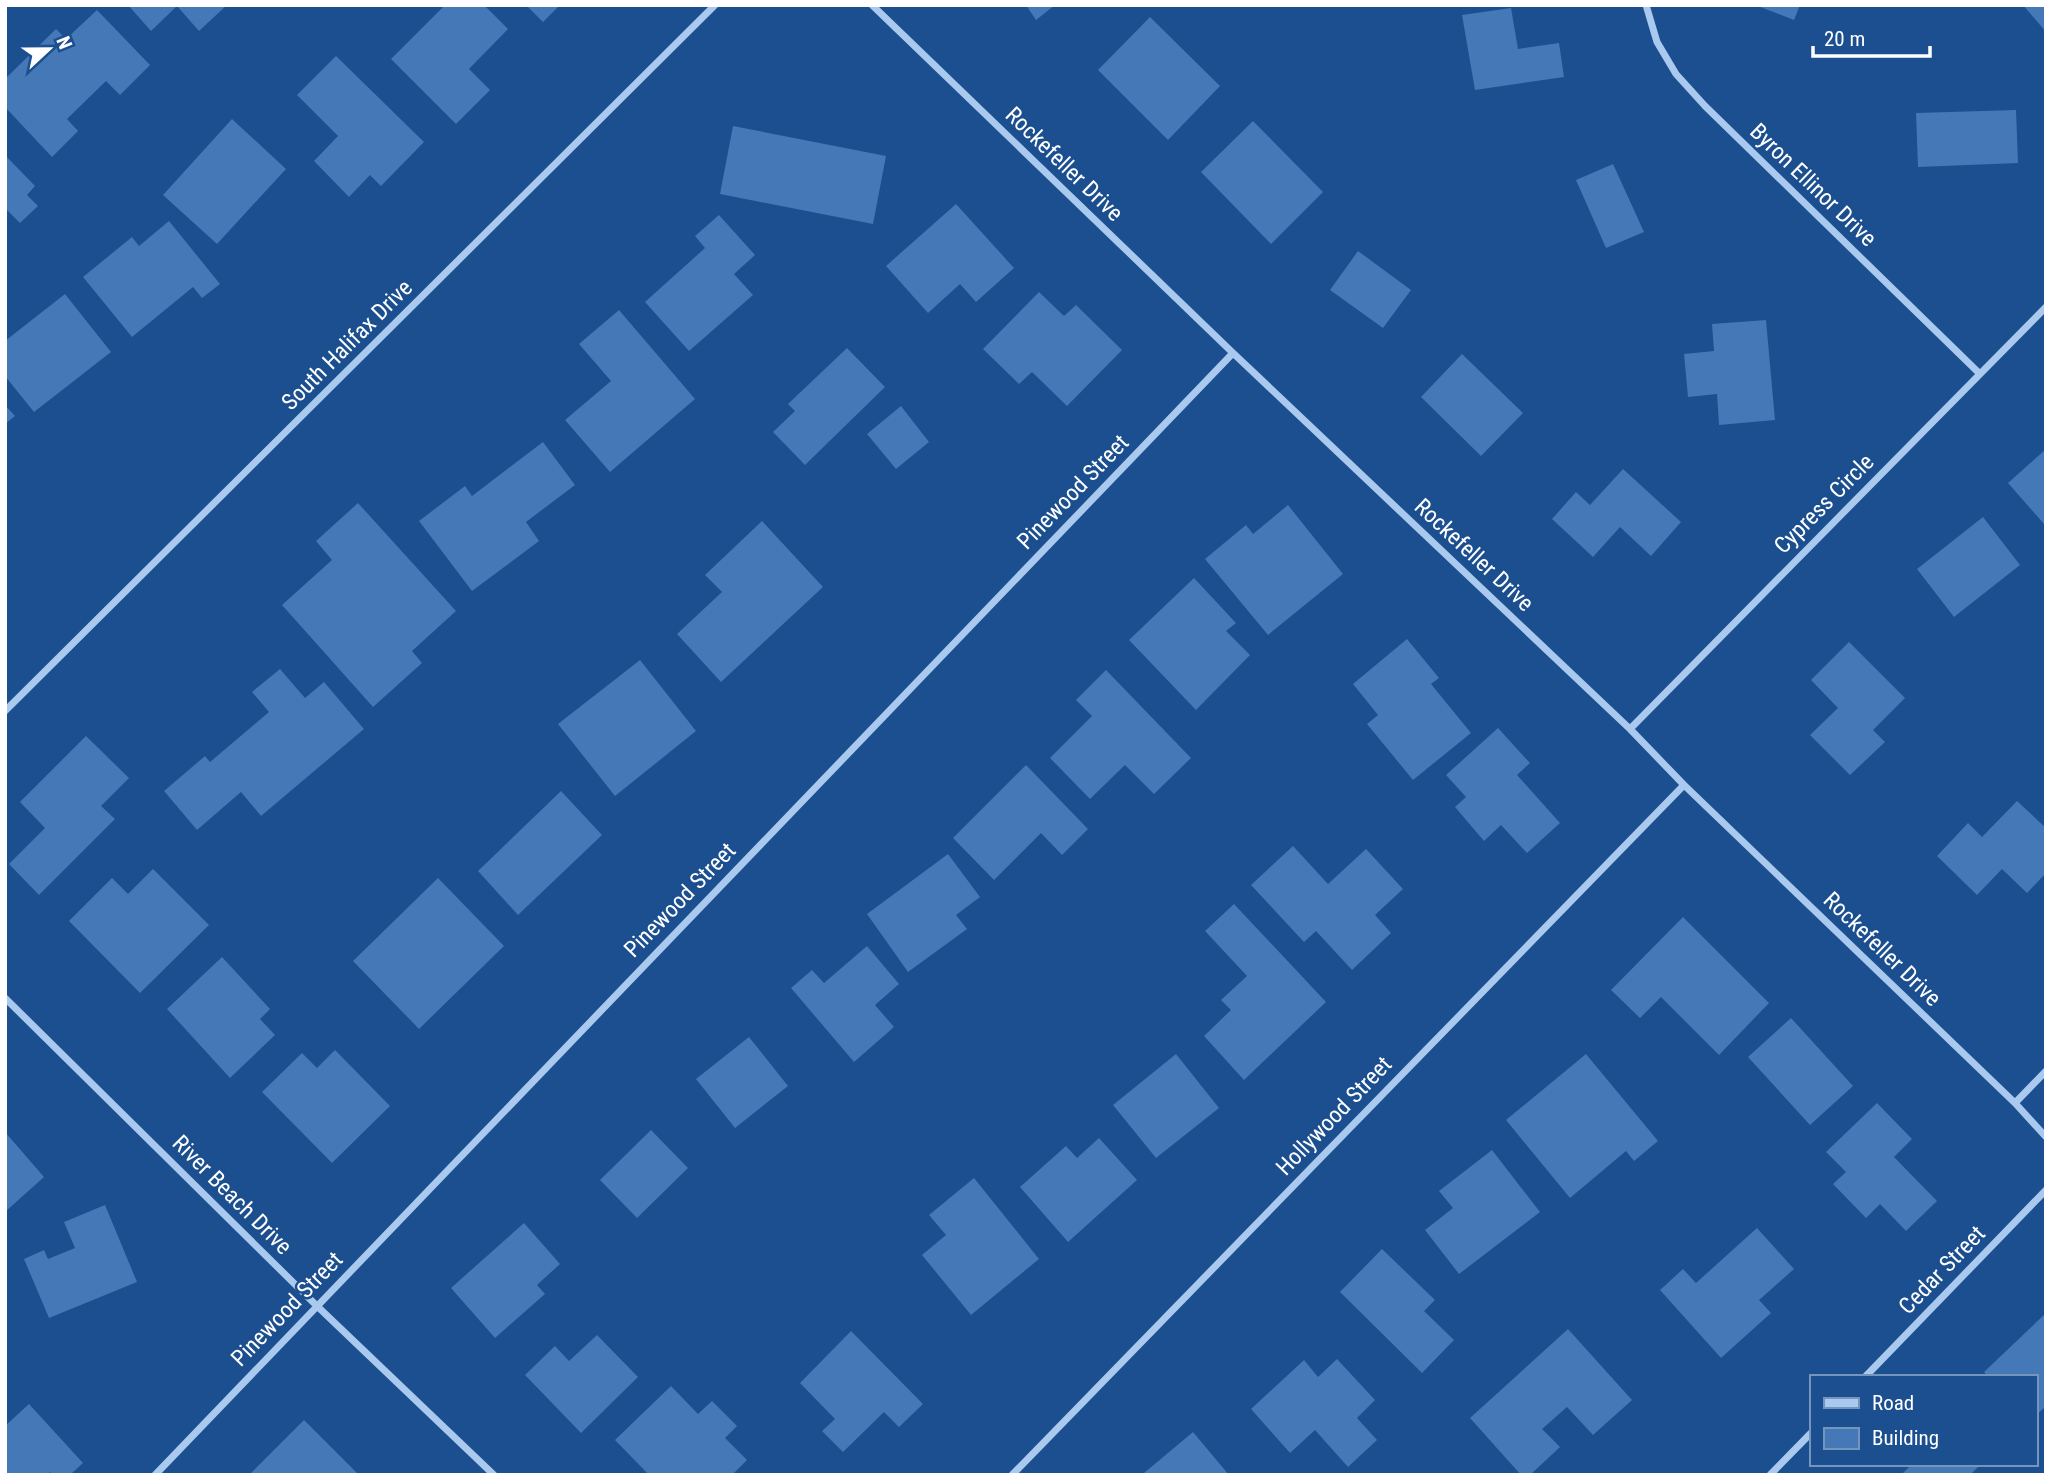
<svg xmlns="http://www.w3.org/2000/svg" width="2051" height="1480" font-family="'Roboto Condensed',sans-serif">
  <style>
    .building { fill: #4478b7 }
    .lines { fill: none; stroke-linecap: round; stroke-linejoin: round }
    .minor { stroke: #a9c9ee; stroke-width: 7 }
    .labels { text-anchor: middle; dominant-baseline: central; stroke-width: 5; stroke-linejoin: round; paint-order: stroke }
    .street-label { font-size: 23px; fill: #fff; stroke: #1b4f8f }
  </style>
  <rect width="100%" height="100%" fill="#1b4f8f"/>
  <path class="building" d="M128,5H227L199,31L177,6L151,31Z
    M445,5H484L508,29L469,69L490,90L456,124L391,59Z
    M526,5H560L543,22Z
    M1026,5H1055L1036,20Z
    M1755,5H1800L1794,20Z
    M2023,5H2046V32Z
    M1511,8L1518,49L1559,43L1564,77L1475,90L1462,15Z
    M97,10L150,65L120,95L106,81L67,119L78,131L52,157L5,107V79L56,29L66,39Z
    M1150,17L1220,86L1168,140L1098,70Z
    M336,56L424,142L381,186L370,175L349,197L314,161L338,136L297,95Z
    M2016,110L2018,163L1918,167L1916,113Z
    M232,119L286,169L217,244L163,195Z
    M1253,121L1323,192L1271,244L1201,172Z
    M733,126L886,156L873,224L720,194Z
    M5,155L35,186L27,195L38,206L20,223L5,208Z
    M1613,164L1644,232L1606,248L1576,180Z
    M956,204L1014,268L976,302L960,284L928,313L886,266Z
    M719,215L755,255L734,274L753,295L689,351L645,302L705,248L695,236Z
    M169,221L220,284L202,298L193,287L132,337L83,277L132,237L139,246Z
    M1358,251L1411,290L1383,328L1330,290Z
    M1039,292L1064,316L1076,305L1122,350L1067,406L1032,372L1019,384L983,349Z
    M65,294L111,352L34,412L5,376V341Z
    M619,310L695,399L610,472L565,420L611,381L579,344Z
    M1766,320L1775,420L1719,425L1717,394L1688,397L1684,354L1714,351L1712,324Z
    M847,348L885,387L805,465L773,432L795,411L788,404Z
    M1462,354L1523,413L1481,456L1421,397Z
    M5,405L15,416L5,424Z
    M901,406L929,442L896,469L867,434Z
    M543,442L575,485L526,522L539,541L472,591L419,521L465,486L472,496Z
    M2046,449V522L2044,524L2008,483Z
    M1623,469L1681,522L1651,556L1620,527L1593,557L1552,519L1576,492L1590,505Z
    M358,503L456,611L412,651L422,663L373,707L282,605L332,560L316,541Z
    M1288,505L1343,574L1268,635L1205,559L1246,525L1253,534Z
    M1983,517L2020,565L1954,617L1917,569Z
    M762,521L823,587L721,682L677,634L722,592L705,575Z
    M1194,578L1236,623L1226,631L1250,655L1196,710L1129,640Z
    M1407,639L1439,678L1431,684L1471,733L1413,780L1367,724L1378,715L1353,684Z
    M1849,642L1905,698L1873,730L1885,742L1850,775L1810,735L1838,708L1811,680Z
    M640,660L696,731L615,796L558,724Z
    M280,669L305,698L324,682L364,729L261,816L241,792L197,830L164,791L205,756L210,762L269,712L252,692Z
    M1106,670L1191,758L1154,794L1125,765L1090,799L1050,758L1092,716L1076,700Z
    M1498,728L1530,763L1517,775L1560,823L1527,853L1501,825L1484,841L1455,807L1466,797L1446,775Z
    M86,736L129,778L101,806L115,819L39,895L9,864L45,828L20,802Z
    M1026,765L1088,829L1062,855L1041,833L994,880L953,838Z
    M561,791L602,835L518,915L478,871Z
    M2017,801L2046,828V873L2027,893L2002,869L1977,895L1937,856L1968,823L1982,837Z
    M1293,846L1328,884L1366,849L1403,889L1375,915L1391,933L1352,970L1316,931L1304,942L1251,885Z
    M948,854L980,897L956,915L967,929L908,972L867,914Z
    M153,869L209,925L140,993L69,921L112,878L128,894Z
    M438,878L504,946L419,1029L353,961Z
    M1234,904L1326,1002L1244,1080L1204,1036L1231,1010L1221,1000L1247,976L1205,931Z
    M1683,917L1769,1003L1719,1055L1661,997L1640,1018L1611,990Z
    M867,946L899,984L875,1005L894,1027L854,1062L791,988L812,970L824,983Z
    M222,957L270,1009L260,1019L275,1035L230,1078L167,1009Z
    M1791,1018L1853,1086L1810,1125L1748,1057Z
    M749,1037L788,1086L735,1128L696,1079Z
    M335,1050L390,1106L332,1163L262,1092L302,1053L317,1068Z
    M1176,1054L1219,1108L1156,1158L1113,1105Z
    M1586,1054L1658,1141L1634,1161L1626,1151L1570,1198L1506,1120Z
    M1877,1103L1912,1139L1894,1157L1937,1201L1906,1231L1880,1204L1866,1218L1833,1184L1846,1172L1826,1152Z
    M651,1130L688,1168L637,1218L600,1180Z
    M5,1132L44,1177L5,1212Z
    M1099,1138L1137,1180L1068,1242L1020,1187L1066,1146L1077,1158Z
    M1492,1150L1540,1212L1459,1274L1425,1230L1453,1208L1439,1191Z
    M974,1178L1039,1259L971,1315L922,1255L946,1235L929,1215Z
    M105,1205L137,1282L49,1318L24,1259L44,1250L48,1259L75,1248L64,1222Z
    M524,1223L560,1264L537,1285L545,1294L495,1338L451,1288Z
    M1757,1228L1794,1269L1759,1300L1771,1313L1721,1358L1660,1290L1683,1269L1696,1283Z
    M1382,1249L1435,1300L1424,1311L1454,1340L1422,1373L1340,1292Z
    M2046,1313V1406L2035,1416V1377H1988L1984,1372Z
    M1568,1329L1632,1400L1593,1435L1567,1407L1542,1429L1560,1447L1530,1475H1521L1470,1418Z
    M851,1331L923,1404L899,1427L884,1412L843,1452L822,1431L835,1419L800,1383Z
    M597,1335L638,1377L581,1433L525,1375L555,1346L569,1361Z
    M1337,1359L1375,1400L1357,1418L1377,1440L1348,1467L1315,1430L1290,1453L1251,1409L1304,1360L1318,1377Z
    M671,1386L698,1414L712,1401L737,1426L725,1438L747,1460L732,1475H649L615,1440Z
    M29,1404L83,1463L70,1475H53L50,1472L48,1475H5V1426Z
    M304,1420L359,1475H249Z
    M1193,1432L1229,1475H1146L1144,1473Z
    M1912,1464H1977L1979,1466L1970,1475H1901Z"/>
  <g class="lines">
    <path class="minor" d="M872,5L1233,353L1630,729L1684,785L2015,1103L2046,1137
      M1646,5L1657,42L1676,74L1705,106L1980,374
      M5,711L715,5
      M1630,729L2046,307
      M5,998L317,1306L494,1475
      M2015,1103L2046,1071
      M1865,1377L2046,1190
      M155,1475L1233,353
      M1012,1475L1684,785
      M1770,1475L1811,1433"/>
  </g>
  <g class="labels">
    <g class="street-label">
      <text transform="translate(1064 164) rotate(44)">Rockefeller Drive</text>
      <text transform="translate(1813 185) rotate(44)">Byron Ellinor Drive</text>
      <text transform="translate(347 345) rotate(-45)">South Halifax Drive</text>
      <text transform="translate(1073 492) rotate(-46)">Pinewood Street</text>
      <text transform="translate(1824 504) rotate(-45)">Cypress Circle</text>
      <text transform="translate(1474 555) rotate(43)">Rockefeller Drive</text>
      <text transform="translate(680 900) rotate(-46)">Pinewood Street</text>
      <text transform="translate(1882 949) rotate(44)">Rockefeller Drive</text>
      <text transform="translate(1334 1116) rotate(-46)">Hollywood Street</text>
      <text transform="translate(232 1195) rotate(45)">River Beach Drive</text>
      <text transform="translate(1942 1270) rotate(-46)">Cedar Street</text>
      <text transform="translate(287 1309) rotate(-46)">Pinewood Street</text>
    </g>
  </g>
  <rect width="2051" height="1480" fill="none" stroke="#ffffff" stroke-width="14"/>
  <rect x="1810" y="1375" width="228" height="91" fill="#1b4f8f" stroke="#7695bc" stroke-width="2"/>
  <rect x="1824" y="1398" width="35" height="10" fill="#a9c9ee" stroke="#7695bc" stroke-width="2"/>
  <text x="1872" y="1410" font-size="21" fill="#ffffff">Road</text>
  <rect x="1824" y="1428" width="35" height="21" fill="#4478b7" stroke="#7695bc" stroke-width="2"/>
  <text x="1872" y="1445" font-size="21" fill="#ffffff">Building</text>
  <g transform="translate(49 49) rotate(68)" stroke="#1b4f8f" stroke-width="5" paint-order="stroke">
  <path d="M0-5L12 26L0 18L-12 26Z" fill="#ffffff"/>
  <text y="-10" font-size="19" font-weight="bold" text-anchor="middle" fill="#ffffff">N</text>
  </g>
  <path d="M1813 46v10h117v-10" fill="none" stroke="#ffffff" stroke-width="3.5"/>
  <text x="1824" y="46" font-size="21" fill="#ffffff" stroke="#1b4f8f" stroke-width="5" paint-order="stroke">20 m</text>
</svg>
